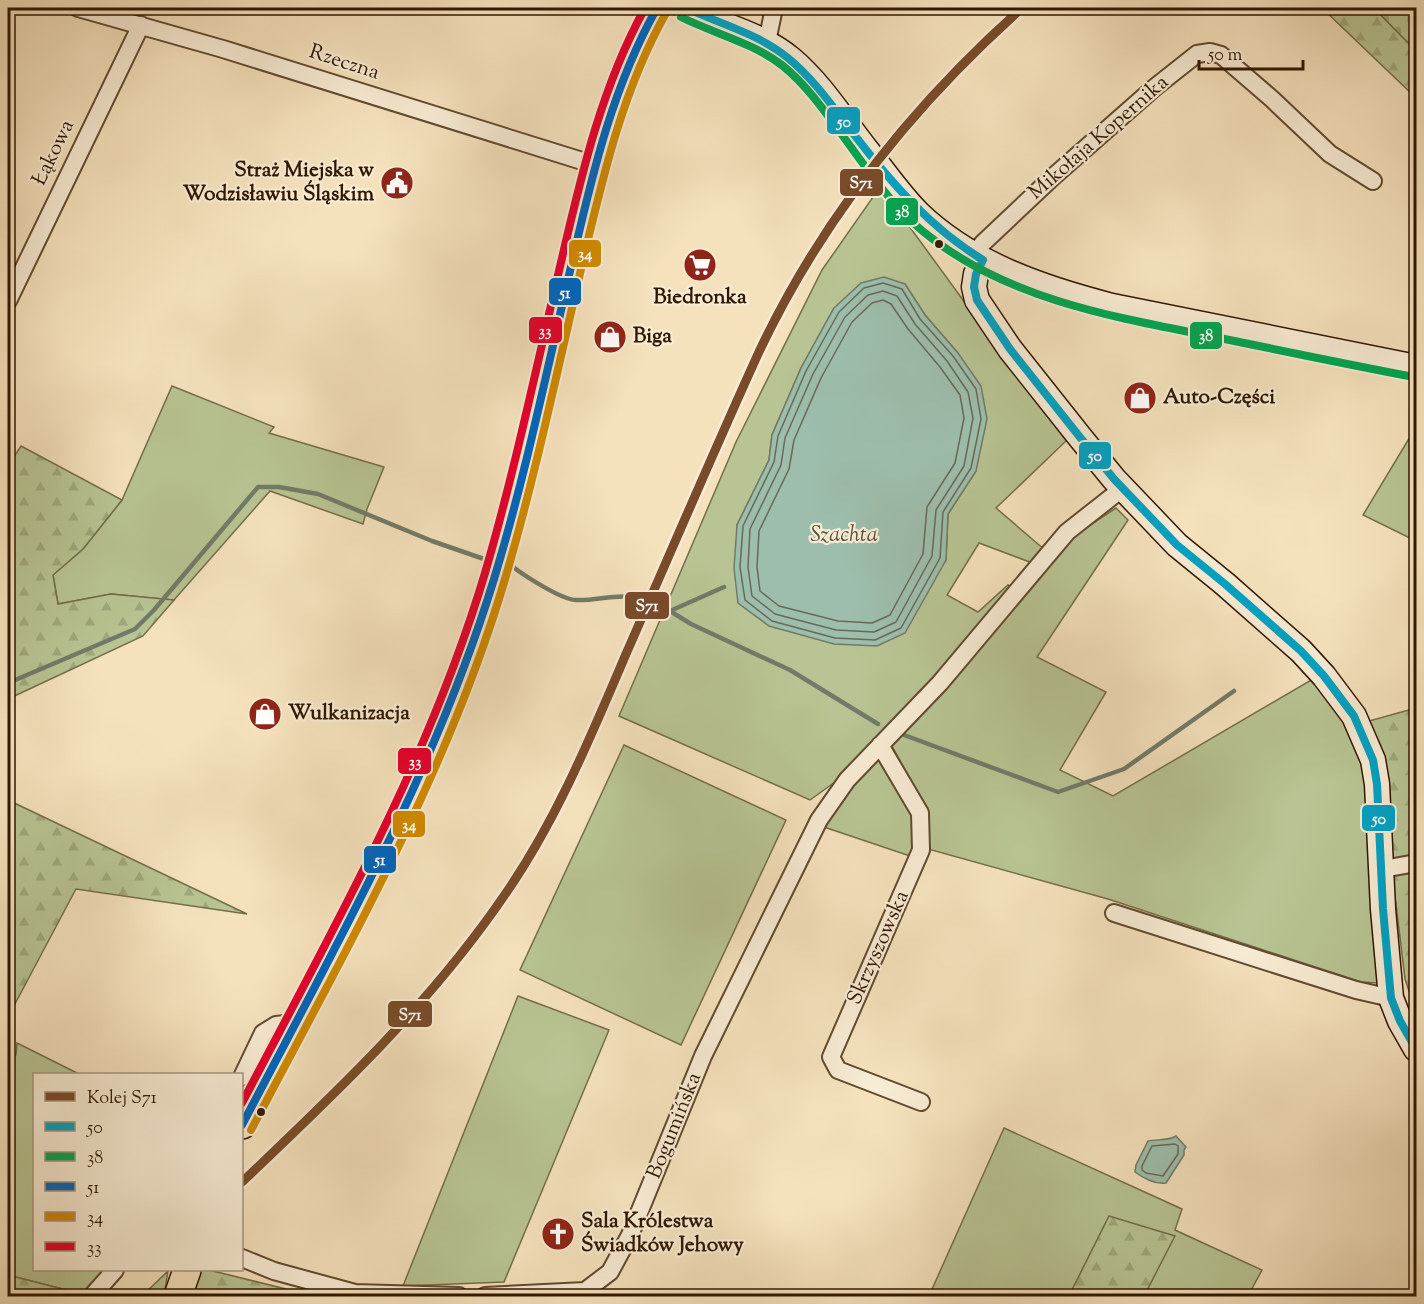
<svg xmlns="http://www.w3.org/2000/svg" width="1424" height="1304" font-family="'Sorts Mill Goudy',serif">
  <style>
    .green { fill: #b8c493; stroke: #746e4a; stroke-width: 1.5; fill-rule: evenodd }
    .forest { fill: url(#forest-firs); stroke: #746e4a; stroke-width: 1.5 }
    .cemetery { fill: url(#cemetery-stones); stroke: #746e4a; stroke-width: 1.5 }
    .water { fill: #9dbead; stroke: #727b68; stroke-width: 1.5 }
    .lines { fill: none; stroke-linecap: round; stroke-linejoin: round }
    .shore { stroke: #676a56; stroke-width: 1.5 }
    .stream { stroke: #727b68; stroke-width: 4.5 }
    .street-casing { stroke: #624a2f; stroke-width: 20 }
    .secondary-casing { stroke: #311700; stroke-width: 27 }
    .primary-casing { stroke: #311700; stroke-width: 30 }
    .street { stroke: #f8ecd4; stroke-width: 16 }
    .secondary { stroke: #f8ecd4; stroke-width: 24 }
    .primary { stroke: #f5e2bd; stroke-width: 27 }
    .bus-1-casing { stroke: #f8ecd4; stroke-width: 12 }
    .bus-2-casing { stroke: #f8ecd4; stroke-width: 12 }
    .bus-3-casing { stroke: #f8ecd4; stroke-width: 12 }
    .bus-4-casing { stroke: #f8ecd4; stroke-width: 12 }
    .bus-5-casing { stroke: #f8ecd4; stroke-width: 12 }
    .bus-1 { stroke: #02a2c4; stroke-width: 8 }
    .bus-2 { stroke: #00a651; stroke-width: 8 }
    .bus-3 { stroke: #0065bd; stroke-width: 8 }
    .bus-4 { stroke: #cf8900; stroke-width: 8 }
    .bus-5 { stroke: #e4002b; stroke-width: 8 }
    .rail-1-casing { stroke: #f8ecd4; stroke-width: 14 }
    .rail-1 { stroke: #7a4b2a; stroke-width: 9 }
    .bus-dot { fill: #311700; stroke: #f8ecd4; stroke-width: 2 }
    .labels { text-anchor: middle; dominant-baseline: central; stroke-width: 4.5; stroke-linejoin: round; paint-order: stroke }
    .street-label { font-size: 21px; fill: #311700; stroke: #f8ecd4 }
    .poi-label { font-size: 21px; font-weight: bold; fill: #311700; stroke: #f8ecd4; text-anchor: start }
    .water-label { font-size: 22px; font-style: italic; fill: #57513d; stroke: #f8ecd4 }
    .line-badge { stroke: #f8ecd4; stroke-width: 2 }
    .badge-label { font-size: 16px; text-anchor: middle; font-weight: bold; fill: #fff }
  </style>
  <defs>
    <pattern id="forest-firs" width="22" height="20" patternUnits="userSpaceOnUse" patternTransform="scale(1.5)"><rect width="22" height="20" fill="#b8c493"/><path d="M5 1l3.5 6h-7zM16 11l3.5 6h-7z" fill="#9fa87d"/></pattern>
    <pattern id="cemetery-stones" width="16" height="16" patternUnits="userSpaceOnUse" patternTransform="scale(1.5)"><rect width="16" height="16" fill="#b8c493"/><path d="M2 7V4a2 2 0 0 1 4 0v3zM10 15v-3a2 2 0 0 1 4 0v3z" fill="#9fa87d"/></pattern>
  </defs>
  <rect width="100%" height="100%" fill="#f5e2bd"/>
  <filter id="stains"><feTurbulence type="fractalNoise" baseFrequency=".00333" numOctaves="4"/><feColorMatrix values="0 0 0 0 .2 0 0 0 0 .09 0 0 0 0 .02 0 0 0 .5 -.17"/></filter>
  <radialGradient id="worn" r=".72"><stop offset=".6" stop-color="#630" stop-opacity="0"/><stop offset="1" stop-color="#630" stop-opacity=".3"/></radialGradient>
  <path class="green" d="M880,187C943,271 1003,357 1067,440L996,508L1045,550L1035,564L979,543L947,595L978,612L1008,585L1015,588L937,680L842,777L810,800L619,716L736,442L822,270ZM905,284L925,315L958,353L976,471L948,514L946,560L737,525L769,460L772,435L801,368L834,308Z
    M172,386L274,427L269,433L384,467L367,509L363,524L270,491L174,600L111,594L58,604L53,575L83,549L122,500Z
    M1416,427V541L1363,515Z
    M1116,508L1128,520L1037,657L1106,692L1060,770L1113,796L1313,679C1340,713 1358,740 1367,783L1379,983L1361,982L1108,899L928,849L927,811L892,746L946,686L1072,537Z
    M624,745L786,820L681,1045L520,970Z
    M877,756L916,816L913,857L824,827L851,784Z
    M518,996L609,1030L504,1282L403,1286Z
    M17,1043L79,1074H34V1270H107L84,1296H71L74,1292L8,1275V1058L16,1055Z
    M1004,1128L1182,1209L1175,1230L1262,1270L1248,1296H1144L1174,1236L1109,1217L1069,1296H929Z
    M168,1271L164,1296H142Z"/>
  <path class="forest" d="M1322,8H1374L1416,51V95H1413Z
    M21,446L122,500L83,549L53,575L58,604L111,594L174,600L143,636L8,699V466Z
    M1416,708V1003H1413L1405,979L1389,846L1369,721Z
    M8,800L247,914L76,889L8,1017Z
    M1109,1216L1175,1236L1144,1296H1069Z
    M201,1270H209L314,1296H192Z
    M8,1275L74,1292L71,1296H8Z"/>
  <path class="cemetery" d="M1374,8H1416V51Z"/>
  <path class="water" d="M884,277L905,284L925,315L958,353L981,386L987,419L976,471L948,514L946,560L905,633L877,646L834,644L769,626L738,603L734,568L737,525L769,460L772,435L801,368L834,308L861,283Z
    M1176,1136L1186,1147L1184,1150V1155L1166,1183C1156,1185 1143,1178 1135,1172L1136,1165L1148,1141C1157,1139 1168,1141 1176,1136Z"/>
  <g class="lines">
    <path class="shore" d="M883,283L902,289L920,319L953,356L976,389L981,419L971,468L943,512L940,558L901,628L875,640L835,638L772,621L745,600L740,567L743,526L774,462L778,436L806,371L839,312L864,288Z
      M883,291L897,296L915,324L947,361L968,392L973,418L964,466L936,510L932,556L896,622L874,632L836,630L775,614L752,596L748,567L750,529L781,465L785,438L813,374L845,317L868,295Z
      M883,300L891,304L908,329L940,367L960,395L964,418L955,463L927,507L923,554L890,615L872,623L838,621L779,606L760,591L757,567L759,531L789,469L794,440L821,378L852,322L872,303Z
      M1175,1144L1178,1146V1154L1163,1176L1146,1173L1142,1170V1166L1152,1146Z"/>
    <path class="stream" d="M513,567C525,576 562,600 576,600C596,601 613,594 633,597
      M670,611L691,624L790,670L878,724
      M670,611L724,587
      M8,683L135,629L154,610L258,487H279L318,494L432,541L484,559
      M904,735L1058,792L1124,769L1234,691"/>
    <defs>
      <path id="street" d="M78,8L223,49L595,165
        M767,42L774,8
        M973,255L983,243L1054,176L1154,88L1197,54L1210,52L1221,55L1272,99L1330,154L1373,181
        M8,301L141,25
        M880,745L920,813L921,850L831,1057L838,1070L921,1102
        M1383,869L1416,863
        M1114,913L1356,990L1391,998
        M242,1077L263,1033L276,1025L295,1023
        M242,1258L274,1271L355,1293L459,1296
        M92,1296L115,1270
        M485,1296L585,1291L610,1272L630,1235L703,1056L819,820L847,780L940,683L1067,532L1123,488"/>
      <path id="secondary" d="M686,8C720,26 760,33 791,59C822,85 844,122 869,153C885,173 900,195 918,213C971,264 1042,288 1112,306L1416,367
        M983,260L976,274L974,287L977,300L1010,349L1079,436L1114,479L1177,545L1225,584L1301,651L1324,676L1354,716L1373,760L1377,784L1383,909L1391,998L1400,1021L1416,1049"/>
      <path id="primary" d="M242,1125C334,947 437,772 494,579C527,468 550,353 577,240C596,161 614,78 657,8
        M178,1296L187,1270"/>
    </defs>
    <use href="#street" class="street-casing"/>
    <use href="#secondary" class="secondary-casing"/>
    <use href="#primary" class="primary-casing"/>
    <use href="#street" class="street"/>
    <use href="#secondary" class="secondary"/>
    <use href="#primary" class="primary"/>
    <defs>
      <path id="bus-1" d="M686,8C720,24 759,34 788,58C815,80 835,110 856,137C893,185 931,228 983,260
        M983,260L976,274L974,287L977,300L1010,349L1079,436L1114,479L1177,545L1225,584L1301,651L1324,676L1354,716L1373,760L1377,784L1383,909L1391,998L1400,1021L1416,1049"/>
      <path id="bus-2" d="M681,17C715,34 754,43 783,66C804,83 821,106 837,128C866,167 894,211 934,240C1014,300 1114,317 1210,336C1278,350 1346,364 1414,377"/>
      <path id="bus-3" d="M242,1125C335,947 435,772 494,579C526,474 548,365 573,258C593,171 613,86 657,8"/>
      <path id="bus-4" d="M251,1130C345,951 448,773 505,579C535,477 557,372 581,269C602,181 621,93 666,13"/>
      <path id="bus-5" d="M242,1103C332,931 429,761 485,573C515,470 537,364 562,258C582,172 602,86 645,8"/>
    </defs>
    <use href="#bus-1" class="bus-1-casing"/>
    <use href="#bus-2" class="bus-2-casing"/>
    <use href="#bus-3" class="bus-3-casing"/>
    <use href="#bus-4" class="bus-4-casing"/>
    <use href="#bus-5" class="bus-5-casing"/>
    <use href="#bus-1" class="bus-1"/>
    <use href="#bus-2" class="bus-2"/>
    <use href="#bus-3" class="bus-3"/>
    <use href="#bus-4" class="bus-4"/>
    <use href="#bus-5" class="bus-5"/>
    <defs>
      <path id="rail-1" d="M242,1182C337,1092 432,1002 506,893C557,819 591,736 626,654C670,554 713,453 758,354C821,220 912,106 1022,8"/>
    </defs>
    <use href="#rail-1" class="rail-1-casing"/>
    <use href="#rail-1" class="rail-1"/>
  </g>
  <defs>
    <symbol id="civic-disc" viewBox="-11 -11 22 22"><circle r="9.5" fill="#8f2418" stroke="#f8ecd4"/><path d="M-.6-6.5H3V-4.5H.6V-3L4-1V1h2V6H-6V1h2V-1L-.6-3ZM-1.2 2.5V6h2.4V2.5Z" fill="#fff"/></symbol>
    <symbol id="supermarket-disc" viewBox="-11 -11 22 22"><circle r="9.5" fill="#8f2418" stroke="#f8ecd4"/><path d="M-6-5.5h2.5l.6 2H6L4.5 2H-2.5L-4.4-4H-6ZM-1.5 3.2a1.3 1.3 0 1 0 .1 0ZM3 3.2a1.3 1.3 0 1 0 .1 0Z" fill="#fff"/></symbol>
    <symbol id="shop-disc" viewBox="-11 -11 22 22"><circle r="9.5" fill="#8f2418" stroke="#f8ecd4"/><path d="M-5-2.5h2.3a2.7 3.5 0 0 1 5.4 0H5L5.5 6h-11ZM-1.5-2.5h3a1.5 2.3 0 0 0-3 0Z" fill="#fff"/></symbol>
    <symbol id="church-disc" viewBox="-11 -11 22 22"><circle r="9.5" fill="#8f2418" stroke="#f8ecd4"/><path d="M-1.2-6h2.4v3.5h3.3v2.4h-3.3V6h-2.4V-.1h-3.3v-2.4h3.3Z" fill="#fff"/></symbol>
  </defs>
  <g fill-rule="evenodd">
    <use href="#civic-disc" x="378" y="164" width="38" height="38"/>
    <use href="#supermarket-disc" x="681" y="246" width="38" height="38"/>
    <use href="#shop-disc" x="591" y="318" width="38" height="38"/>
    <use href="#shop-disc" x="1121" y="379" width="38" height="38"/>
    <use href="#shop-disc" x="246" y="695" width="38" height="38"/>
    <use href="#church-disc" x="539" y="1215" width="38" height="38"/>
  </g>
  <g class="bus-dot">
    <circle cx="939" cy="244" r="5"/>
    <circle cx="261" cy="1112" r="5"/>
  </g>
  <g class="labels">
    <g class="street-label">
      <text transform="translate(344 63) rotate(18)">Rzeczna</text>
      <text transform="translate(1099 138) rotate(-41)">Mikołaja Kopernika</text>
      <text transform="translate(54 153) rotate(-64)">Łąkowa</text>
      <text transform="translate(879 948) rotate(-66)">Skrzyszowska</text>
      <text transform="translate(675 1126) rotate(-68)">Bogumińska</text>
    </g>
    <g class="poi-label">
      <text x="374" y="171" text-anchor="end">Straż Miejska w<tspan x="374" dy="24">Wodzisławiu Śląskim</tspan></text>
      <text x="700" y="298" text-anchor="middle">Biedronka</text>
      <text x="633" y="337">Biga</text>
      <text x="1163" y="398">Auto-Części</text>
      <text x="288" y="714">Wulkanizacja</text>
      <text x="581" y="1222">Sala Królestwa<tspan x="581" dy="24">Świadków Jehowy</tspan></text>
    </g>
    <g class="water-label">
      <text x="844" y="536">Szachta</text>
    </g>
  </g>
  <g class="line-badge">
    <rect x="826" y="106" width="35" height="29" rx="6" fill="#02a2c4"/>
    <rect x="839" y="168" width="45" height="29" rx="6" fill="#7a4b2a"/>
    <rect x="885" y="197" width="34" height="29" rx="6" fill="#00a651"/>
    <rect x="568" y="239" width="34" height="29" rx="6" fill="#cf8900"/>
    <rect x="548" y="277" width="34" height="29" rx="6" fill="#0065bd"/>
    <rect x="528" y="316" width="35" height="28" rx="6" fill="#e4002b"/>
    <rect x="1189" y="321" width="34" height="29" rx="6" fill="#00a651"/>
    <rect x="1078" y="441" width="34" height="29" rx="6" fill="#02a2c4"/>
    <rect x="624" y="591" width="46" height="29" rx="6" fill="#7a4b2a"/>
    <rect x="397" y="747" width="35" height="28" rx="6" fill="#e4002b"/>
    <rect x="1361" y="804" width="35" height="28" rx="6" fill="#02a2c4"/>
    <rect x="392" y="810" width="34" height="28" rx="6" fill="#cf8900"/>
    <rect x="363" y="845" width="34" height="29" rx="6" fill="#0065bd"/>
    <rect x="387" y="1000" width="46" height="28" rx="6" fill="#7a4b2a"/>
  </g>
  <g class="badge-label">
    <text x="844" y="127">50</text>
    <text x="861" y="188">S71</text>
    <text x="902" y="217">38</text>
    <text x="585" y="259">34</text>
    <text x="565" y="298">51</text>
    <text x="545" y="336">33</text>
    <text x="1206" y="341">38</text>
    <text x="1095" y="461">50</text>
    <text x="647" y="611">S71</text>
    <text x="415" y="767">33</text>
    <text x="1379" y="824">50</text>
    <text x="409" y="830">34</text>
    <text x="380" y="865">51</text>
    <text x="410" y="1020">S71</text>
  </g>
  <rect width="1424" height="1304" fill="none" stroke="#f5e2bd" stroke-width="30"/>
  <rect x="9" y="9" width="1406" height="1286" fill="none" stroke="#311700" stroke-width="3"/>
  <rect x="15" y="15" width="1394" height="1274" fill="none" stroke="#311700" stroke-width="1.5"/>
  <rect x="33" y="1073" width="210" height="198" fill="#f8ecd4" stroke="#a8977f" stroke-width="1.5"/>
  <rect x="45" y="1092" width="30" height="9" fill="#7a4b2a" stroke="#a8977f" stroke-width="1.5"/>
  <text x="87" y="1103" font-size="18" fill="#311700">Kolej S71</text>
  <rect x="45" y="1122" width="30" height="9" fill="#02a2c4" stroke="#a8977f" stroke-width="1.5"/>
  <text x="87" y="1133" font-size="18" fill="#311700">50</text>
  <rect x="45" y="1152" width="30" height="9" fill="#00a651" stroke="#a8977f" stroke-width="1.5"/>
  <text x="87" y="1163" font-size="18" fill="#311700">38</text>
  <rect x="45" y="1182" width="30" height="9" fill="#0065bd" stroke="#a8977f" stroke-width="1.5"/>
  <text x="87" y="1193" font-size="18" fill="#311700">51</text>
  <rect x="45" y="1212" width="30" height="9" fill="#cf8900" stroke="#a8977f" stroke-width="1.5"/>
  <text x="87" y="1223" font-size="18" fill="#311700">34</text>
  <rect x="45" y="1242" width="30" height="9" fill="#e4002b" stroke="#a8977f" stroke-width="1.5"/>
  <text x="87" y="1253" font-size="18" fill="#311700">33</text>
  <path d="M1199 60v9h104v-9" fill="none" stroke="#311700" stroke-width="3"/>
  <text x="1208" y="60" font-size="18" fill="#311700" stroke="#f8ecd4" stroke-width="4.5" paint-order="stroke">50 m</text>
  <rect width="100%" height="100%" filter="url(#stains)"/>
  <rect width="100%" height="100%" fill="url(#worn)"/>
</svg>
